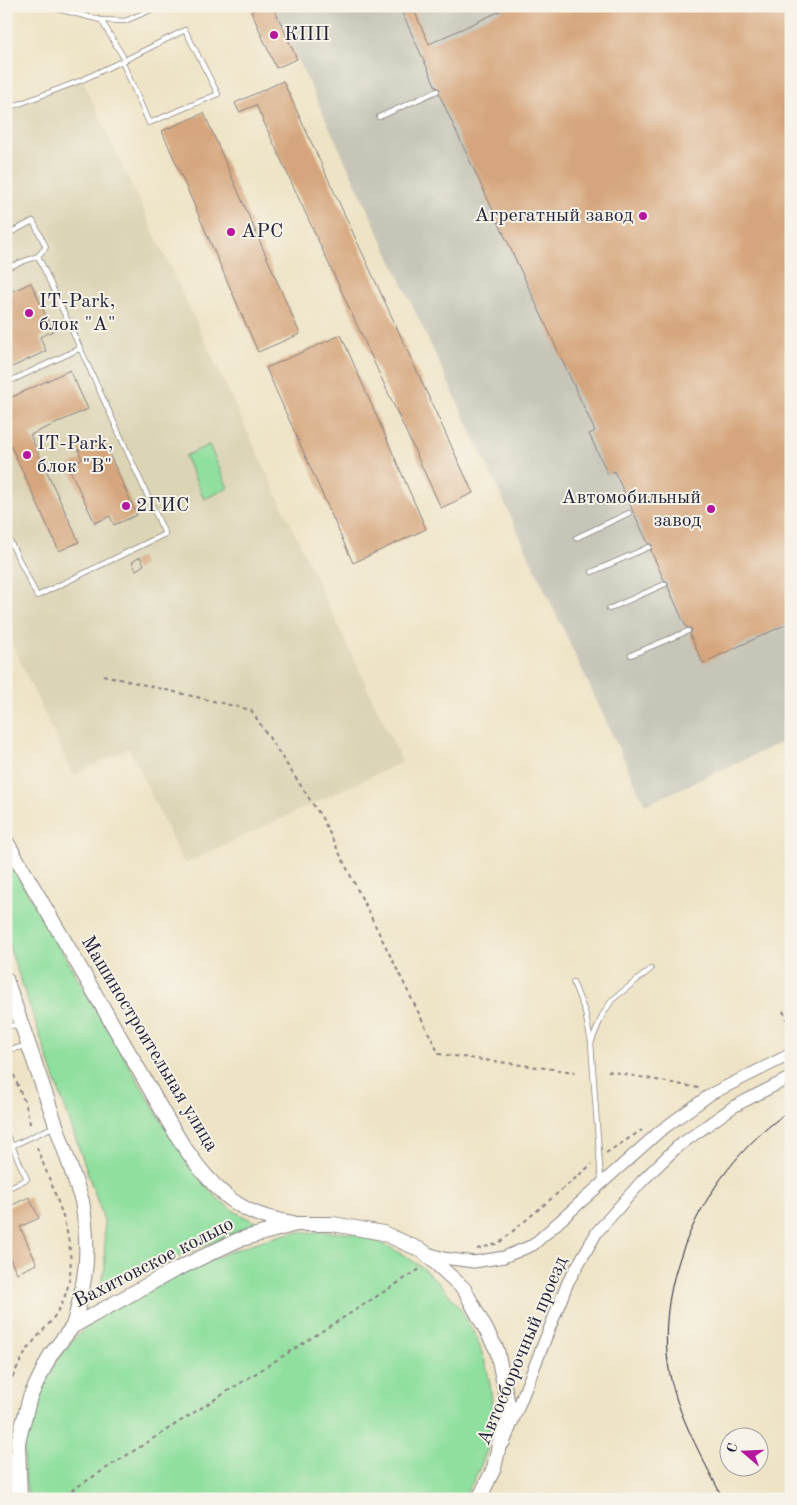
<svg xmlns="http://www.w3.org/2000/svg" width="797" height="1505" font-family="'Old Standard TT',serif">
  <style>
    .built { fill: #dbd4b5 }
    .industrial { fill: #c6c5b8 }
    .green { fill: #8fdf9e; stroke: #58806c }
    .building { fill: #d5a67d }
    .lines { fill: none; stroke-linecap: round; stroke-linejoin: round }
    .service-casing { stroke: #888280; stroke-width: 6 }
    .tertiary-casing { stroke: #888280; stroke-width: 13 }
    .secondary-casing { stroke: #888280; stroke-width: 14 }
    .primary-casing { stroke: #888280; stroke-width: 16 }
    .path { stroke: #888280; stroke-width: 2; stroke-dasharray: 4 4; stroke-linecap: butt }
    .service { stroke: #fff; stroke-width: 4.5 }
    .tertiary { stroke: #fff; stroke-width: 11 }
    .secondary { stroke: #fff; stroke-width: 12 }
    .primary { stroke: #fff; stroke-width: 14 }
    .tram { stroke: #22223b; stroke-width: 1 }
    .poi-dot { fill: #b5179e; stroke: #f7f3e8; stroke-width: 2 }
    .labels { text-anchor: middle; dominant-baseline: central; stroke-width: 4; stroke-linejoin: round; paint-order: stroke }
    .poi-label { font-size: 20px; fill: #22223b; stroke: #f7f3e8; text-anchor: start }
    .street-label { font-size: 20px; fill: #22223b; stroke: #f7f3e8 }
  </style>
  <rect width="100%" height="100%" fill="#f7f3e8"/>
  <filter id="ink" filterUnits="userSpaceOnUse"><feTurbulence type="fractalNoise" baseFrequency=".02" numOctaves="2"/><feDisplacementMap in="SourceGraphic" scale="10" xChannelSelector="R" yChannelSelector="G"/><feConvolveMatrix kernelMatrix="1 2 1 2 8 2 1 2 1" color-interpolation-filters="sRGB"/></filter>
  <filter id="wash" filterUnits="userSpaceOnUse"><feTurbulence type="fractalNoise" baseFrequency=".0096" numOctaves="4" result="noise"/><feDisplacementMap in="SourceGraphic" scale="20" xChannelSelector="R" yChannelSelector="G"/><feGaussianBlur stdDeviation="1.12" result="paint"/><feColorMatrix in="noise" values="0 0 0 0 0 0 0 0 0 0 0 0 0 0 0 0 0 1.4 0 .05"/><feComposite in="paint" operator="in"/></filter>
  <g filter="url(#wash)">
    <rect width="100%" height="100%" fill="#eee3c5"/>
    <path class="built" d="M80,75L402,762L184,864L129,748L73,775L6,631V110Z"/>
    <path class="industrial" d="M273,6H791V738L645,805Z"/>
    <path class="green" d="M209,445L228,488L204,499L185,456Z
      M6,856L167,1130L196,1174L218,1199L237,1213L258,1223L120,1281L99,1296L105,1267L104,1220L6,938Z
      M296,1232C315,1233 338,1230 357,1235C443,1258 501,1344 491,1432C488,1456 475,1478 463,1499H29C26,1485 23,1471 24,1457C25,1411 50,1361 83,1330C109,1305 147,1291 179,1275C216,1257 254,1240 296,1232Z"/>
    <g id="blocks">
      <path class="building" d="M262,6H273L297,59L276,68L251,11Z
        M399,6H412L429,44L511,6H791V622L703,663L690,635L692,629L686,627L668,587V582L664,580L651,551L652,545L648,543L614,471L608,474L589,434L595,431L439,94L440,89L436,87Z
        M283,81L473,493L441,508L256,105L239,112L235,103Z
        M204,113L300,334L258,352L162,131Z
        M31,283L53,331L40,337L46,351L6,370V294Z
        M341,335L426,529L353,563L266,368Z
        M70,370L88,409L30,435L79,542L59,551L6,435V400Z
        M102,438L137,515L114,525L110,516L95,523L68,466L82,459L78,450Z
        M140,557L144,565L136,570L132,562Z
        M29,1197L39,1218L20,1227L37,1264L17,1273L6,1251V1208Z"/>
    </g>
  </g>
  <g filter="url(#ink)">
    <use href="#blocks" fill-opacity="0" stroke="#888280" stroke-width="1"/>
    <g class="lines">
      <defs>
        <path id="service" d="M46,6L101,20L125,60
          M101,20L125,21L160,6
          M6,109L82,80L122,61L125,60L185,30L218,94L149,123L122,61
          M379,117L437,91
          M6,235L33,221L46,247L38,256
          M6,268L38,256L165,534L37,596L6,533
          M6,383L79,349
          M576,538L629,513
          M592,572L649,547
          M609,609L665,584
          M631,655L688,631
          M573,982L585,1012L591,1042
          M6,1026L20,1025
          M6,1050L28,1046
          M6,1133L27,1179L6,1189
          M12,1146L55,1126
          M601,1180L591,1043L602,1016L612,1000L651,969"/>
        <path id="tertiary" d="M425,1252L443,1258L474,1262L504,1257L533,1245L660,1131L711,1094L791,1054
          M504,1443L568,1282L597,1232L642,1181L677,1147L733,1107L791,1077"/>
        <path id="secondary" d="M6,1494L15,1457"/>
        <path id="primary" d="M6,841C51,917 95,994 139,1070C164,1112 187,1162 224,1194C245,1212 267,1219 293,1223
          M6,979L82,1201C90,1250 87,1278 73,1326
          M20,1499L18,1442L30,1397L51,1354L73,1326L171,1272L238,1240L296,1224H333L383,1233L423,1251L464,1289L497,1350L508,1405L494,1468L479,1499"/>
      </defs>
      <use href="#service" class="service-casing"/>
      <use href="#tertiary" class="tertiary-casing"/>
      <use href="#secondary" class="secondary-casing"/>
      <use href="#primary" class="primary-casing"/>
      <path class="path" d="M103,675L251,710L322,818L439,1054L575,1072
        M783,1011L791,1028
        M8,1060L26,1106L31,1128
        M608,1071L699,1088
        M606,1153L642,1130
        M477,1249L499,1243L592,1164
        M6,1392C13,1376 20,1359 31,1345C39,1333 50,1325 57,1312C90,1259 55,1197 36,1145
        M58,1499L423,1267"/>
      <use href="#service" class="service"/>
      <use href="#tertiary" class="tertiary"/>
      <use href="#secondary" class="secondary"/>
      <use href="#primary" class="primary"/>
      <path class="tram" d="M723,1499C705,1462 682,1424 672,1384C647,1284 708,1165 791,1110"/>
    </g>
  </g>
  <g class="poi-dot">
    <circle cx="274" cy="35" r="5"/>
    <circle cx="643" cy="216" r="5"/>
    <circle cx="231" cy="232" r="5"/>
    <circle cx="29" cy="313" r="5"/>
    <circle cx="27" cy="455" r="5"/>
    <circle cx="126" cy="506" r="5"/>
    <circle cx="711" cy="509" r="5"/>
  </g>
  <g class="labels">
    <g class="poi-label">
      <text x="284" y="35">КПП</text>
      <text x="633" y="216" text-anchor="end">Агрегатный завод</text>
      <text x="241" y="232">АРС</text>
      <text x="39" y="302">IT-Park,<tspan x="39" dy="23">блок "А"</tspan></text>
      <text x="37" y="444">IT-Park,<tspan x="37" dy="23">блок "В"</tspan></text>
      <text x="701" y="498" text-anchor="end">Автомобильный<tspan x="701" dy="23">завод</tspan></text>
      <text x="136" y="506">2ГИС</text>
    </g>
    <g class="street-label">
      <text transform="translate(149 1044) rotate(59)">Машиностроительная улица</text>
      <text transform="translate(154 1263) rotate(-27)">Вахитовское кольцо</text>
      <text transform="translate(523 1351) rotate(-67)">Автосборочный проезд</text>
    </g>
  </g>
  <rect width="797" height="1505" fill="none" stroke="#f7f3e8" stroke-width="25"/>
  <g transform="translate(744 1452) rotate(289)"><circle r="24" fill="#f7f3e8" stroke="#a29fa3"/>
  <path d="M0-4L9 19L0 12L-9 19Z" fill="#b5179e"/>
  <text y="-8" font-size="14" font-weight="bold" text-anchor="middle" fill="#22223b">С</text>
  </g>
</svg>
